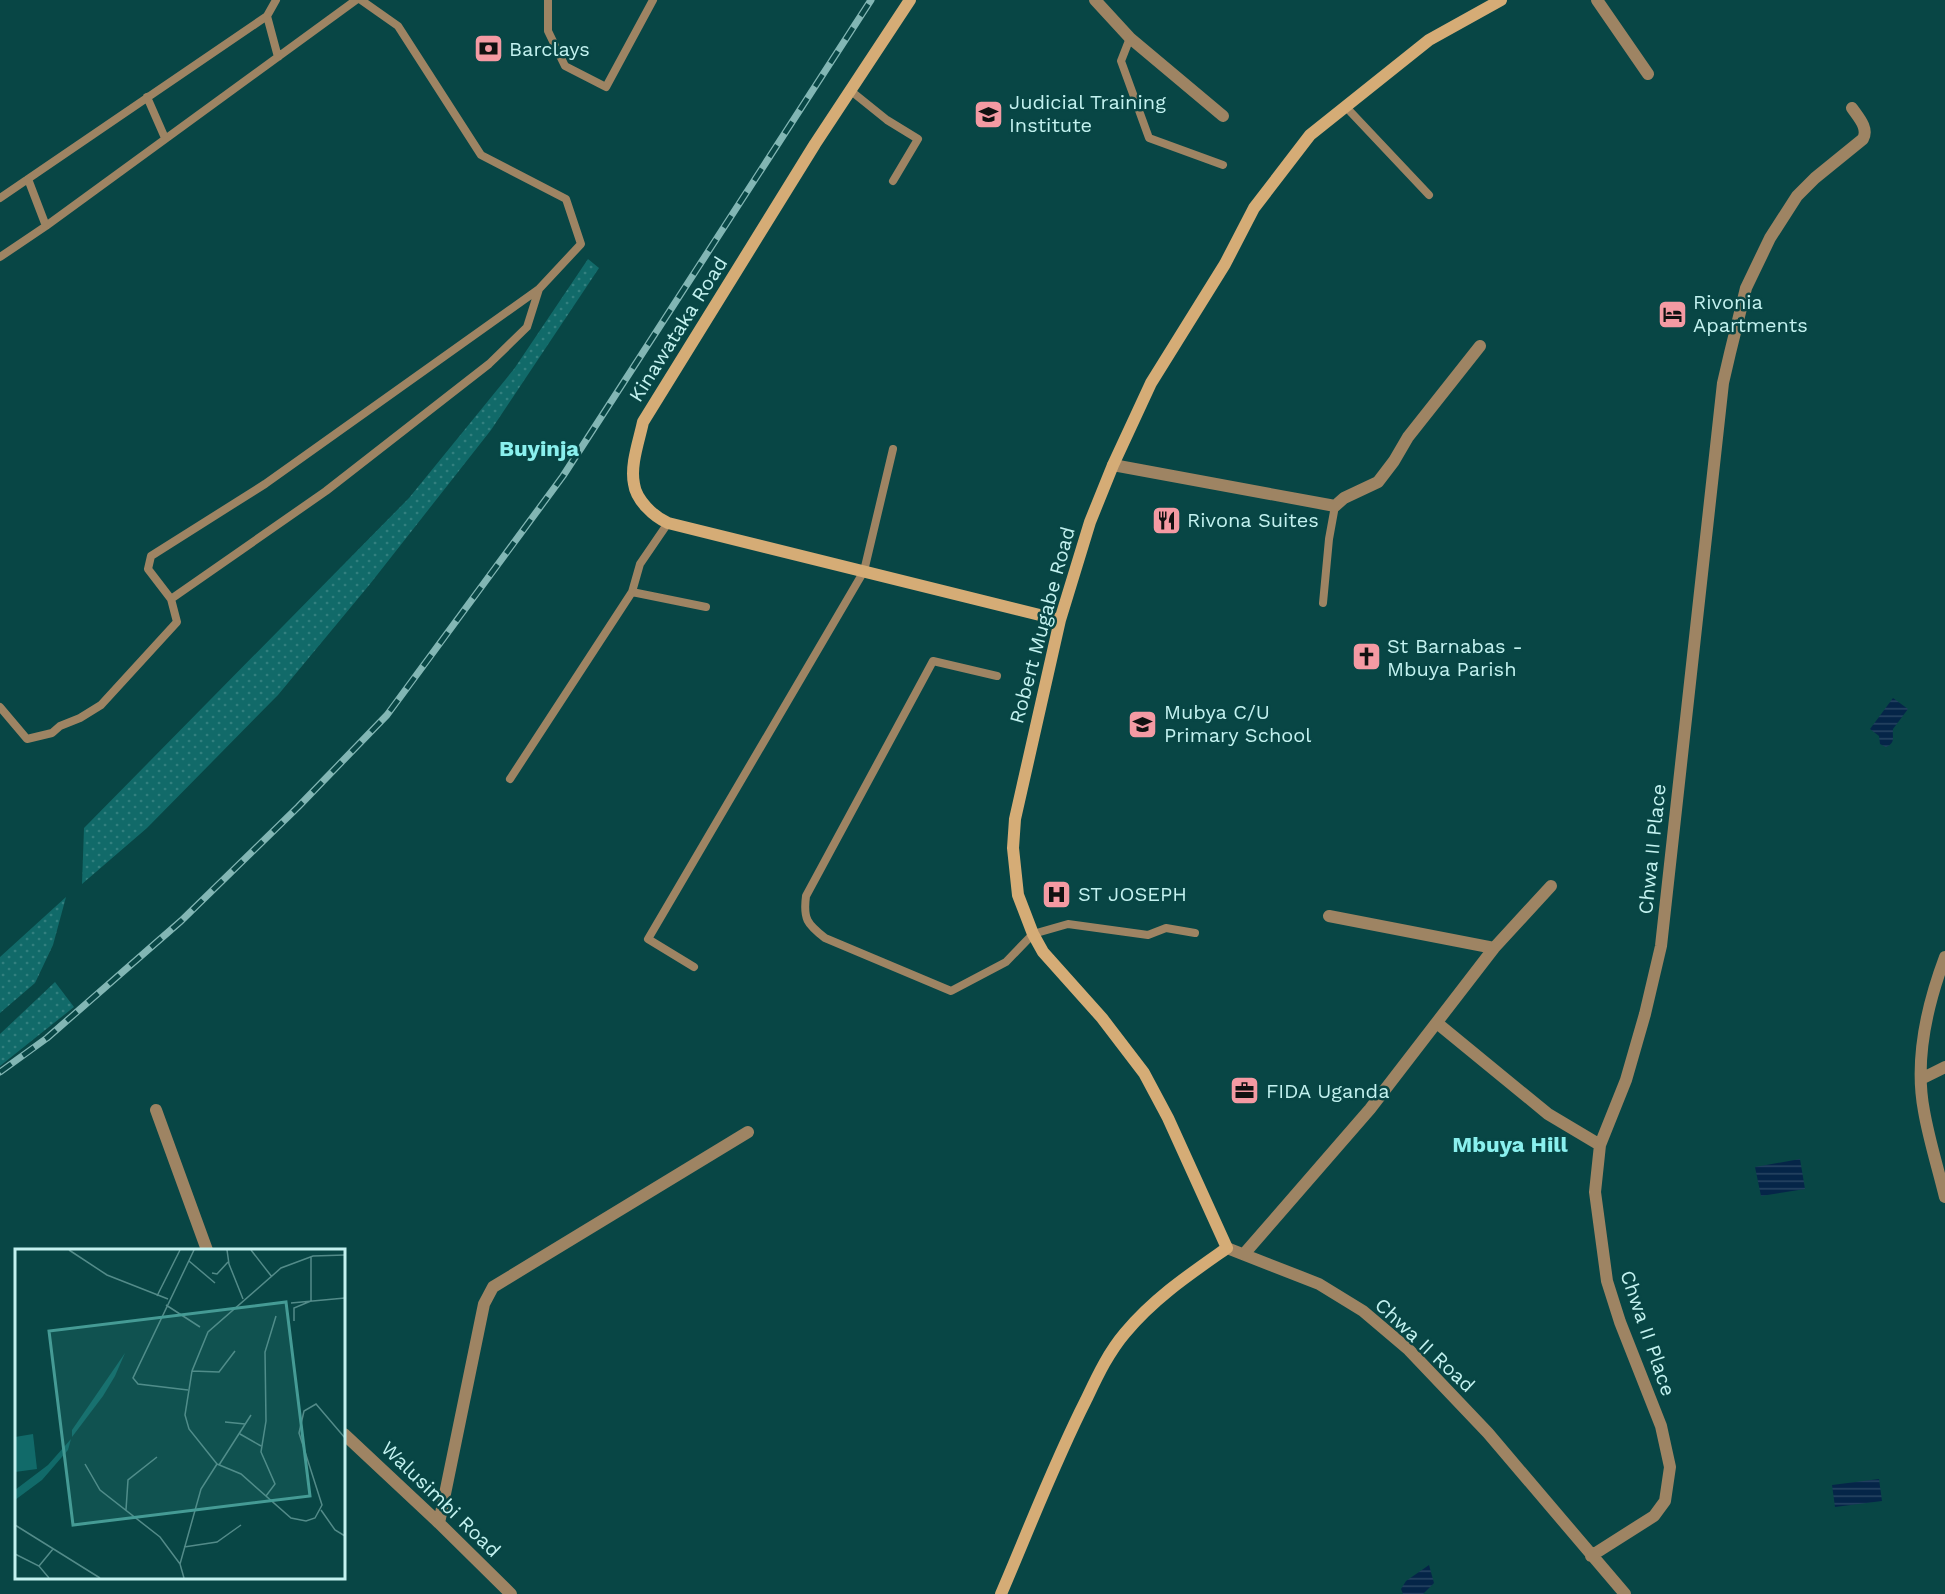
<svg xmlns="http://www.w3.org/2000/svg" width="1945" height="1594" font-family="'Work Sans',sans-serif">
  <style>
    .grass { fill: url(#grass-dots) }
    .water { fill: url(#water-rules) }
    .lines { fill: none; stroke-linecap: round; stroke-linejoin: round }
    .lane { stroke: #9e8463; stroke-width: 8 }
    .street { stroke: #9e8463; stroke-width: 12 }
    .secondary { stroke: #d5ac76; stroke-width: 12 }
    .rail-casing { stroke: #82b6b4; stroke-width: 7 }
    .rail { stroke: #084645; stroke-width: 4.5; stroke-dasharray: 14; stroke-linecap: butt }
    .labels { text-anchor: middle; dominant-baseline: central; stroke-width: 5; stroke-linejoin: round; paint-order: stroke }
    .poi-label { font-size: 20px; fill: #c3f2f0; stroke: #084645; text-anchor: start }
    .street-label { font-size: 20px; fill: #c3f2f0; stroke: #084645 }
    .quarter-label { font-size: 22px; font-weight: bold; fill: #8af0ee; stroke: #084645 }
    .inset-road { fill: none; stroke: #538b89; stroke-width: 1.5 }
    .view { fill: #459b95; fill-opacity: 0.15; stroke: #459b95; stroke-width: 3 }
    .inset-edge { fill: none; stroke: #c3f2f0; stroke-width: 3 }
  </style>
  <defs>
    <pattern id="grass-dots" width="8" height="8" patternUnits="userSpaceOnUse" patternTransform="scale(1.5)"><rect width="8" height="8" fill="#116a69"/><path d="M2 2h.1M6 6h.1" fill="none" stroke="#32807f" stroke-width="1.8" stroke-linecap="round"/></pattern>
    <pattern id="water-rules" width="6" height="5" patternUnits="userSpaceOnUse" patternTransform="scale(1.5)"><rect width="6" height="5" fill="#052548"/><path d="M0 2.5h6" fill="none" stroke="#284563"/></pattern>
  </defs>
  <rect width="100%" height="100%" fill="#084645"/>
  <path class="grass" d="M588,259L599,268L491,430L370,584L278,695L147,828L82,884L84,828L409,498L514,369Z
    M66,897L53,945L35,983L0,1013V957Z
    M55,982L74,1007L0,1066V1034Z"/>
  <path class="water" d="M1893,698L1908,709L1893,729C1892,738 1896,742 1886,747L1880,744L1879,736L1870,729Z
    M1800,1159L1805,1189L1761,1196L1755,1167Z
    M1879,1479L1882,1501L1835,1507L1832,1485Z
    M1429,1565L1434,1583L1423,1594H1403L1401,1589L1406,1581Z"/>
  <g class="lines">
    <path class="lane" d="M548,0V31L565,66L606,87L653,0
      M267,16L278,57
      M1130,38L1121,61L1149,138L1223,165
      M851,91L887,120L918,139L893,181
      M147,97L165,138
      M1345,106L1429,195
      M28,179L46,226
      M0,198L267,16L276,0
      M0,257L46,226L356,0
      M668,523L640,564L632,592L706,607
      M171,599L326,491L489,364L527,327L539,289
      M1323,603L1329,539L1335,506
      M997,676L933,661L806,896C803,919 807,924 825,938L951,991L1006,962L1033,934L1068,924L1148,935L1166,928L1195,933
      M0,707L27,739L52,733L60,726L80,718L101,705L177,622L171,599L148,569L151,556L265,484L539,289L581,244L566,199L481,155L398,26L361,0
      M510,779L632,592
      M694,967L648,939L864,571L893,449"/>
    <path class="street" d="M1095,0L1130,38L1223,116
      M1597,0L1648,74
      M1113,465L1335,506L1344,498L1378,482L1394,461L1408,437L1480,346
      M1329,916L1494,948
      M1945,957C1927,1005 1914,1059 1924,1111C1929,1140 1938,1168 1945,1197
      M1437,1023L1548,1114L1600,1145
      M1921,1079L1945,1067
      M156,1110L207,1250
      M1227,1248L1319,1284L1363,1311L1409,1350L1488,1433L1625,1594
      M1244,1254L1370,1109L1494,948L1551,886
      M344,1434L439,1523L511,1594
      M439,1523L484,1304L493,1287L748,1132
      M1591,1556L1654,1516L1665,1501L1670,1467L1661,1426L1620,1322L1607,1281L1595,1192L1600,1145L1626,1080L1645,1014L1661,946L1723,383L1730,353L1746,288L1770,238L1797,196L1815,178L1863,139C1869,128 1858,117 1852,108"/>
    <path class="secondary" d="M910,0L815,144L643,422C639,441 630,465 634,484C636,500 654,517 668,523L1060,620
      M1001,1594C1029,1529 1054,1463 1086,1400C1097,1377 1108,1353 1125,1333C1154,1298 1190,1274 1227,1248L1168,1118L1144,1073L1102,1018L1043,952L1033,934L1018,895L1013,848L1015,819L1060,620L1090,522L1113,465L1151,383L1225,264L1254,208L1310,135L1429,40L1501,0"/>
    <defs>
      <path id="rail" d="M0,1072L47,1038L181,921L298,807L387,715L563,476L871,0"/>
    </defs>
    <use href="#rail" class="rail-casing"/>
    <use href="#rail" class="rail"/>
  </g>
  <defs>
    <symbol id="bank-square" viewBox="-11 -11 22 22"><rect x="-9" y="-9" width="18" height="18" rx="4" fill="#f49aa3" stroke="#084645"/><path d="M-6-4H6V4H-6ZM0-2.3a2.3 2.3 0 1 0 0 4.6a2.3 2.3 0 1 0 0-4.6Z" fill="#111"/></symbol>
    <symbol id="school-square" viewBox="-11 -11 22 22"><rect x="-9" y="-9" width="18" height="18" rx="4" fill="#f49aa3" stroke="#084645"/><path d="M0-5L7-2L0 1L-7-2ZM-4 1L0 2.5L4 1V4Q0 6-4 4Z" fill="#111"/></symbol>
    <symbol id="hotel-square" viewBox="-11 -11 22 22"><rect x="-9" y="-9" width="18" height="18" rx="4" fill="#f49aa3" stroke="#084645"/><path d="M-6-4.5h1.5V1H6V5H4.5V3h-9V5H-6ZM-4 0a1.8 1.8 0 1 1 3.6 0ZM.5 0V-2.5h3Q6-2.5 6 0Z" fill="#111"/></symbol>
    <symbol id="restaurant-square" viewBox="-11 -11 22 22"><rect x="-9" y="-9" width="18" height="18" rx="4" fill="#f49aa3" stroke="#084645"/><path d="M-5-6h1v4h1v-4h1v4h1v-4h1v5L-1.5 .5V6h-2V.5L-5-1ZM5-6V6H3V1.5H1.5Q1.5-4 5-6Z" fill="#111"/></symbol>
    <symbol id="church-square" viewBox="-11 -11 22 22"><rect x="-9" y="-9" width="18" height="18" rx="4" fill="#f49aa3" stroke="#084645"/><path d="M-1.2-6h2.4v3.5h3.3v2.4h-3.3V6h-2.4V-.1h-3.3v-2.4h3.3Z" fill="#111"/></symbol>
    <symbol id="hospital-square" viewBox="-11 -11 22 22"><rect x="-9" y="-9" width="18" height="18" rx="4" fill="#f49aa3" stroke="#084645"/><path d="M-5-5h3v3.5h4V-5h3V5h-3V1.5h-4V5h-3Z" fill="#111"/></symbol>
    <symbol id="office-square" viewBox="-11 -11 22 22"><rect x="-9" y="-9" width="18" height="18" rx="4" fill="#f49aa3" stroke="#084645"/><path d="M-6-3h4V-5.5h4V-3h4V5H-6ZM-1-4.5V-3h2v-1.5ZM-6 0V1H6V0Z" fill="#111"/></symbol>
  </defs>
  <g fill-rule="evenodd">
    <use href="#bank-square" x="472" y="32" width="33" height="33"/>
    <use href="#school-square" x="972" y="98" width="33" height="33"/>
    <use href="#hotel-square" x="1656" y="298" width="33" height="33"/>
    <use href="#restaurant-square" x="1150" y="504" width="33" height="33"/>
    <use href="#church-square" x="1350" y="640" width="33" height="33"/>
    <use href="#school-square" x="1126" y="708" width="33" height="33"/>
    <use href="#hospital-square" x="1040" y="878" width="33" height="33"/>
    <use href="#office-square" x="1228" y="1074" width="33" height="33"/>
  </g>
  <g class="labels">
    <g class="poi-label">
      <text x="509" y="49">Barclays</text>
      <text x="1009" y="102">Judicial Training<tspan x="1009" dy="23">Institute</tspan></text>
      <text x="1693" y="302">Rivonia<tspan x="1693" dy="23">Apartments</tspan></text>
      <text x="1187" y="520">Rivona Suites</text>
      <text x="1387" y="646">St Barnabas -<tspan x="1387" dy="23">Mbuya Parish</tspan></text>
      <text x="1164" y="712">Mubya C/U<tspan x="1164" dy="23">Primary School</tspan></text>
      <text x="1078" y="894">ST JOSEPH</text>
      <text x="1266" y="1091">FIDA Uganda</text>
    </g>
    <g class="street-label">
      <text transform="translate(678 329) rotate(-58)">Kinawataka Road</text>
      <text transform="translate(1042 625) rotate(-75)">Robert Mugabe Road</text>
      <text transform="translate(1652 849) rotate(-84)">Chwa II Place</text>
      <text transform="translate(1648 1333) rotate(71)">Chwa II Place</text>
      <text transform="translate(1425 1345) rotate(43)">Chwa II Road</text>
      <text transform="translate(441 1499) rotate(44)">Walusimbi Road</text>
    </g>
    <g class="quarter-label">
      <text x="539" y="448">Buyinja</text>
      <text x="1510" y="1144">Mbuya Hill</text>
    </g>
  </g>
  <g transform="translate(15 1249)">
    <rect width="330" height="330" fill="#084645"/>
    <path d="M110,104L100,127L88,147L57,188V181ZM56,190L53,201L27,231L0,251V241L33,216Z" fill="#116a69"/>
    <path d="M18,185L22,220L0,223V188Z" fill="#116a69"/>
    <path class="inset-road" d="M54,1L92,26L153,50M212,1L214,15L228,50M236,1L257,28M174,12L200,34M197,24L202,25L213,13M142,47L165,1M276,54L330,49M151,56L185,78M279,72V59L296,52V8M177,122L204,123L220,102M173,141L123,135L118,129L179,1M210,173L230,175M225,185L246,197M70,215L85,241L145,288L165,315M202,215L174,180L170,166L177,122L193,83L266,19L298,7L330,6M202,215L226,225L276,269L291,272L300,269L307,256L284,184L289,162L301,155L330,189M204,216L236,166M251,247L260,235L246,203L251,172L250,103L261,67M111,261L113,231L142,208M306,261L320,281L330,287M0,276L85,329M169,298L202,293L226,276M0,305L24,317L34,329M24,317L38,300M169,329L165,315L186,240L202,215"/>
    <path class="view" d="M271,53L295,247L58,276L34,82Z"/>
    <rect width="330" height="330" class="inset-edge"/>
  </g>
</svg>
